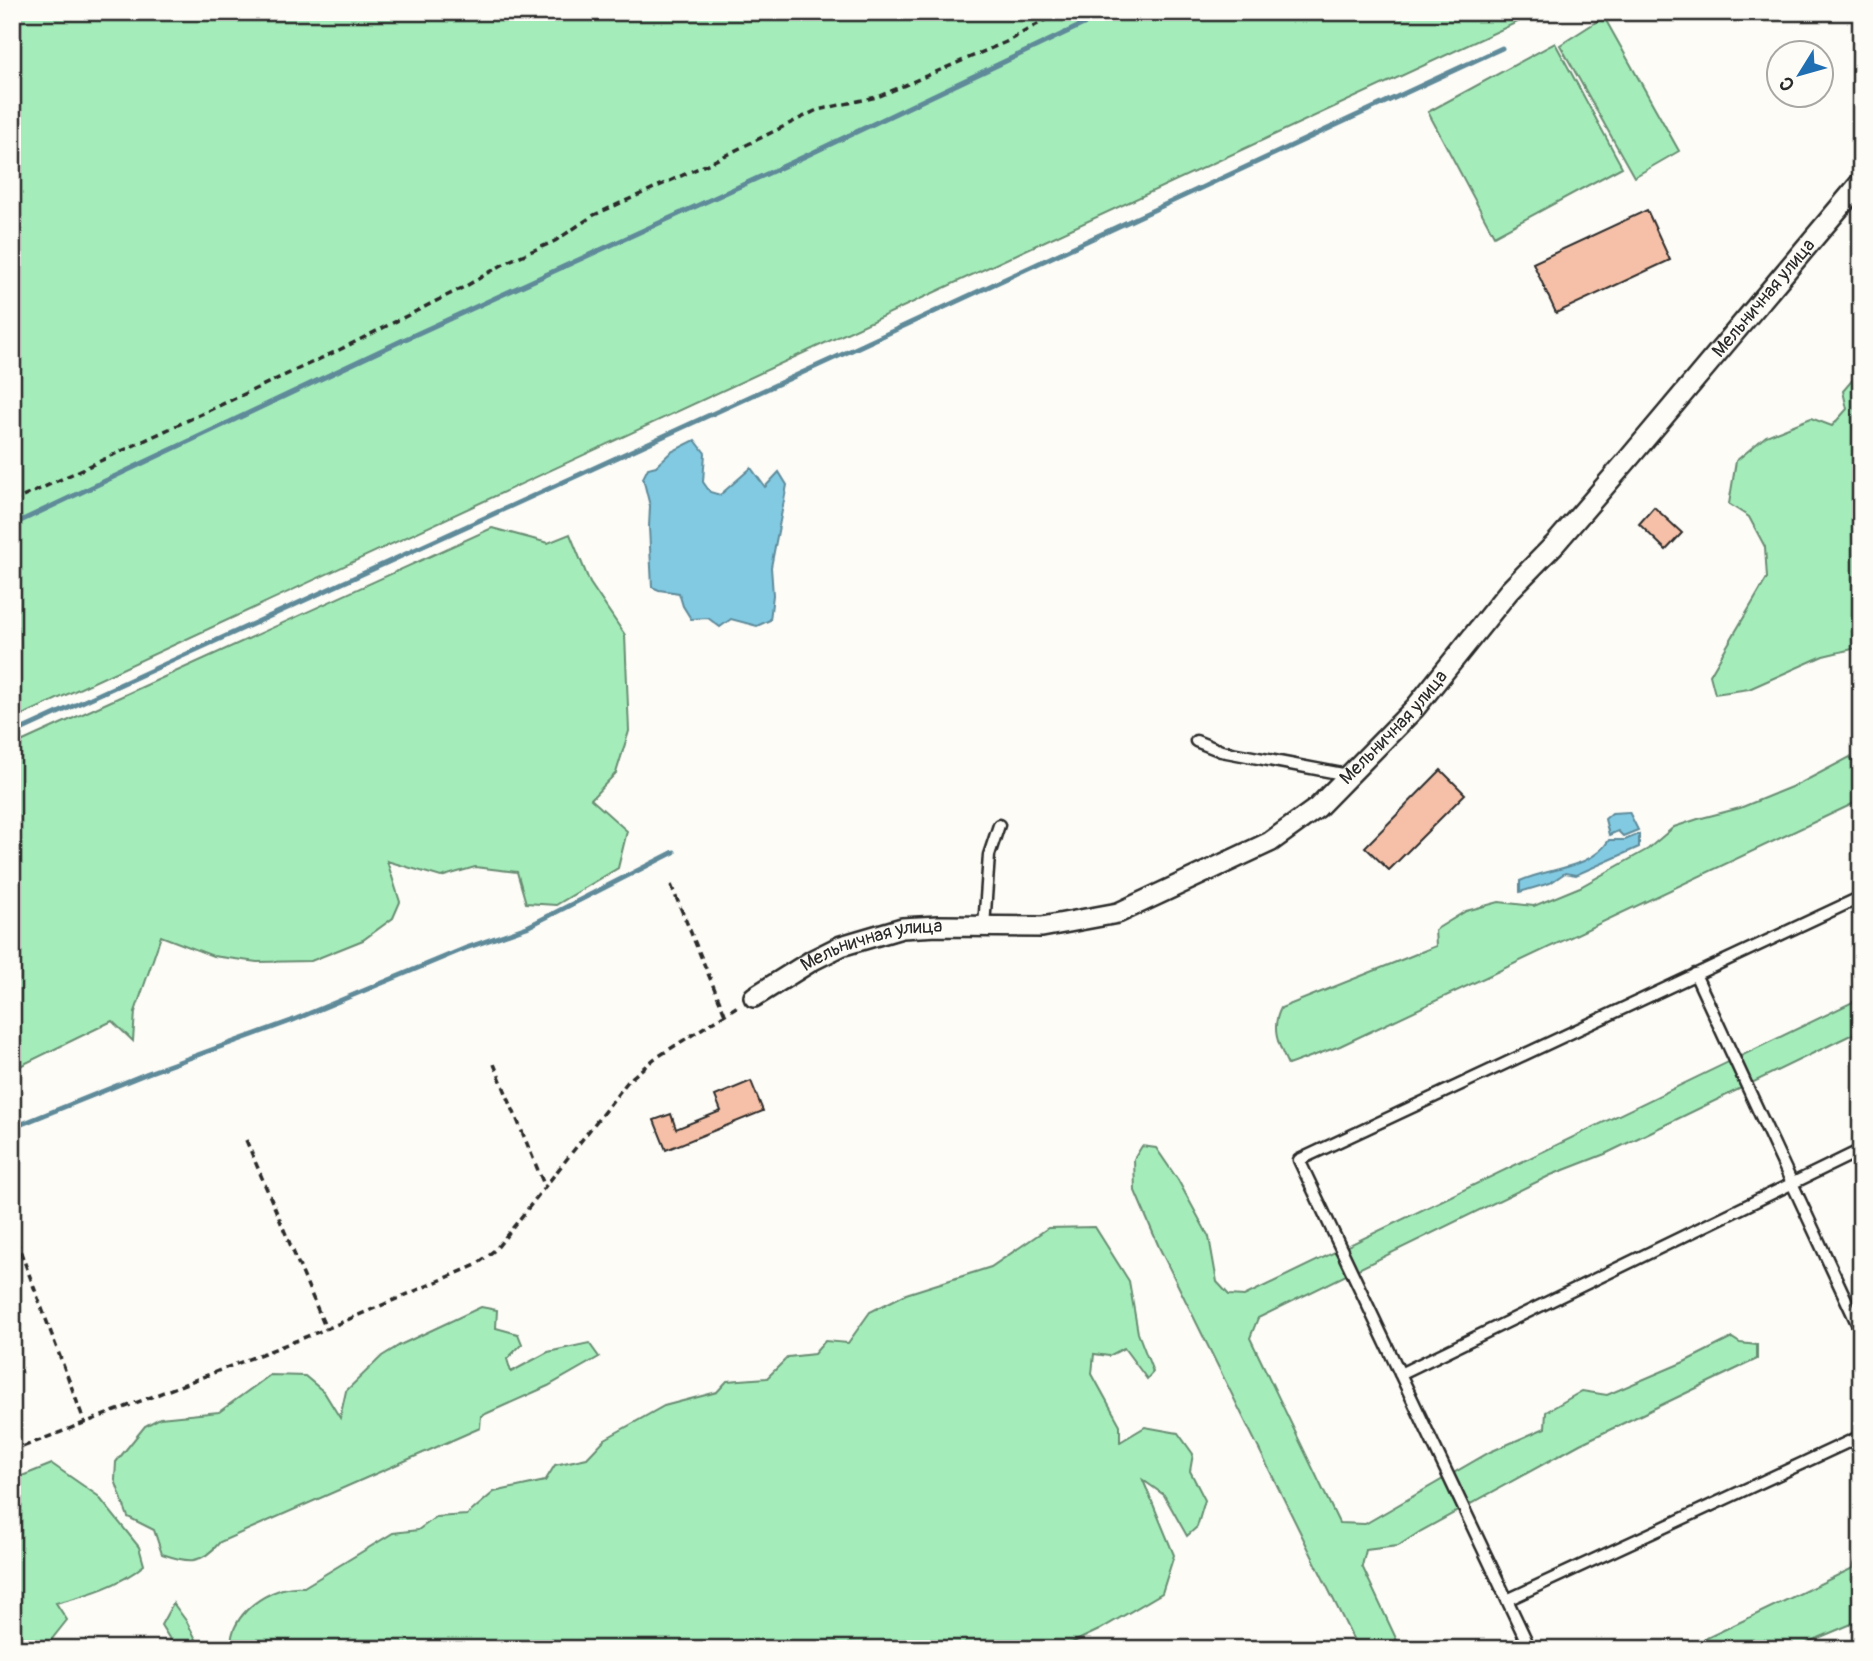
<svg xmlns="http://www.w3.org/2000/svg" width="1873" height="1661" font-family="Pangolin,sans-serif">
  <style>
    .green { fill: #a4edba; stroke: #688c72; stroke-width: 2 }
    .water { fill: #81cae2; stroke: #5f8a99; stroke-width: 2 }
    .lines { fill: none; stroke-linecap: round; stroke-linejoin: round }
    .stream { stroke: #5f8a99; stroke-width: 5 }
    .building { fill: #f5c0a7; stroke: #2b2b2b; stroke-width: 2 }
    .service-casing { stroke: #2b2b2b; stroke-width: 15 }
    .minor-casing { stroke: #2b2b2b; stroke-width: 24 }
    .path { stroke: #2b2b2b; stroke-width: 3.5; stroke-dasharray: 7 5; stroke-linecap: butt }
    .service { stroke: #fdfcf7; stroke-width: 10 }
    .minor { stroke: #fdfcf7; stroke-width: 19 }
    .labels { text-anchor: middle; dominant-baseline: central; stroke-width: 5; stroke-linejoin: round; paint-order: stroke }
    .street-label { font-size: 19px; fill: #2b2b2b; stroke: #fdfcf7 }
  </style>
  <rect width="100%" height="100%" fill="#fdfcf7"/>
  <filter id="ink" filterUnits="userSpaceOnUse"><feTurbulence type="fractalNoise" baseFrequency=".0143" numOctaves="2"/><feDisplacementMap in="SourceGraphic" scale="14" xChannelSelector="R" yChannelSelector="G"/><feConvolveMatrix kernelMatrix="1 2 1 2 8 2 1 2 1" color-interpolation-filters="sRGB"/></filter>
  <g filter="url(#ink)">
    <path class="green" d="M12,12H1539L12,720Z
      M1604,17L1679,151L1634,177L1560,45Z
      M1555,43L1622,167L1494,236L1428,112Z
      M1861,370V647L1823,656L1749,689L1715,694L1710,675L1767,578L1765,547L1749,517L1729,504L1736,461L1766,436L1811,418L1832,426L1847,409L1843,391Z
      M492,528L548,543L570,534L590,583L625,635L629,731L616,773L591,799L627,831L618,868L556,905L526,903L517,872L475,867L441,877L387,861L400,902L393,918L363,940L311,961L257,962L213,956L161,936L135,1012L133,1041L112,1021L12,1070V746Z
      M1850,757L1856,765L1861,764V800L1340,1046L1288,1065C1279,1046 1270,1029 1281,1008L1436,946L1435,930L1466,911L1499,902L1534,906L1580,887L1648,849L1674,827L1698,819L1740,808L1801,783Z
      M1861,998V1030L1605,1154L1551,1175L1258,1318L1250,1338L1339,1523L1365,1524L1490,1452L1545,1428L1546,1412L1582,1391L1607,1395L1684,1362L1732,1338L1740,1343L1757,1345V1359L1580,1444L1421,1531L1398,1546L1366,1550L1362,1566L1401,1649H1358L1159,1247L1135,1191L1134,1159L1142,1146L1156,1148L1178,1180L1209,1237L1217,1282L1229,1295L1244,1296Z
      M1095,1227L1129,1281L1138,1333L1153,1372L1147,1379L1124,1348L1109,1356L1094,1354L1092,1374L1120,1425V1442L1145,1427L1178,1433L1193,1454L1190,1471L1205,1500L1197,1527L1187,1536L1164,1495L1143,1480L1174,1555L1162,1593L1099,1630L1059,1649H229C231,1642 232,1633 235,1627C246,1603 279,1584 304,1587L393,1533L418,1530L436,1517L467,1515L494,1492L545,1481L555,1465L587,1458L605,1439L664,1406L717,1392L727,1381L767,1378L788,1357L814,1354L825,1341L848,1343L870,1312L906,1294L991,1267L1048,1228Z
      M481,1307L497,1310L496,1328L518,1334L522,1344L507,1359L511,1372L548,1352L589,1343L599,1357L548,1386L481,1416L480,1428L220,1542C201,1565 189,1563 162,1554L154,1530L128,1517L115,1480L116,1462L145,1426L160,1418L219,1412L270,1375L305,1376L324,1392L340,1418L346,1391L382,1356L400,1345Z
      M52,1464L98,1496L139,1547L144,1565C119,1586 87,1595 56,1603L67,1620L44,1649H12V1480Z
      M1861,1541V1620L1792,1649H1684L1853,1568Z
      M173,1603L187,1622L201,1649H176L161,1625Z"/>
    <path class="water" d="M695,440L705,453L703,482L710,492L720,495L751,468L765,487L779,472L787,485L771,567L773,595L770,620L757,626L731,619L720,627L708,618L691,619L683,606L679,593L659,590L652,587L649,527L650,506L643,478L648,468L656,466L671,452Z
      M1629,812L1638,830L1623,836L1618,831L1609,835L1605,819L1612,813Z
      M1639,834V847L1576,875L1565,873L1550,883L1520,892V881C1550,867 1590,870 1609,840H1625Z"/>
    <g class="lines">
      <path class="stream" d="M12,525L401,341L795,161L1109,12
        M12,734L852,350L1502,48
        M12,1128L148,1073L291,1021L466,948L527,927L674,852"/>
    </g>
    <path class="building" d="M1647,210L1670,260L1556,313L1533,263Z
      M1654,507L1682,533L1666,550L1639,524Z
      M1441,770L1465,794L1389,870L1365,847Z
      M751,1081L763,1111L666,1150L654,1120L671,1114L676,1129L721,1111L715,1096Z"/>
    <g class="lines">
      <defs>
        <path id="service" d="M1196,741L1221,751L1348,775
          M984,927L989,855L999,825
          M1695,974L1861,1332
          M1400,1374L1861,1150
          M1507,1600L1861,1436
          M1526,1640L1299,1160L1861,897"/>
        <g id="minor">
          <path id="s1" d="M754,997L813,960L841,946L902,928L938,926L1042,927L1118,913L1270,842L1317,808L1415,708L1509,591L1555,544L1630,457L1861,182"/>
        </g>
      </defs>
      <use href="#service" class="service-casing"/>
      <use href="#minor" class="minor-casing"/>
      <path class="path" d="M12,502L339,350L466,286L509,261L555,241L594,215L712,162L817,110L877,97L1006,42L1059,12
        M671,885L725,1014
        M494,1064L545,1187
        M246,1140L326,1329
        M12,1229L85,1423
        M12,1451L326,1329L476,1265L496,1249L629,1080L654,1059L738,1006"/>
      <use href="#service" class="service"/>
      <use href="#minor" class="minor"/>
    </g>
  </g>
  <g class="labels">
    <g class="street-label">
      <text stroke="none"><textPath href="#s1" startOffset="1286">Мельничная улица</textPath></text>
      <text stroke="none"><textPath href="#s1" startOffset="719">Мельничная улица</textPath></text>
      <text stroke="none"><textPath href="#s1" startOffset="131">Мельничная улица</textPath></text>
    </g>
  </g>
  <rect width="1873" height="1661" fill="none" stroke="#fdfcf7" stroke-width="42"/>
  <rect x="21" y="21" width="1831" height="1619" fill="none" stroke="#2b2b2b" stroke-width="2.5" filter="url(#ink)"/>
  <g transform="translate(1800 74) rotate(233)"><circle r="33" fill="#fdfcf7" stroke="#a9a8a5" stroke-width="2"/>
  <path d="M0-5L12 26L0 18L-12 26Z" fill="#1f6fb2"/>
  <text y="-10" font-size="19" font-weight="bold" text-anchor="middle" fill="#2b2b2b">С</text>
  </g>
</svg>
